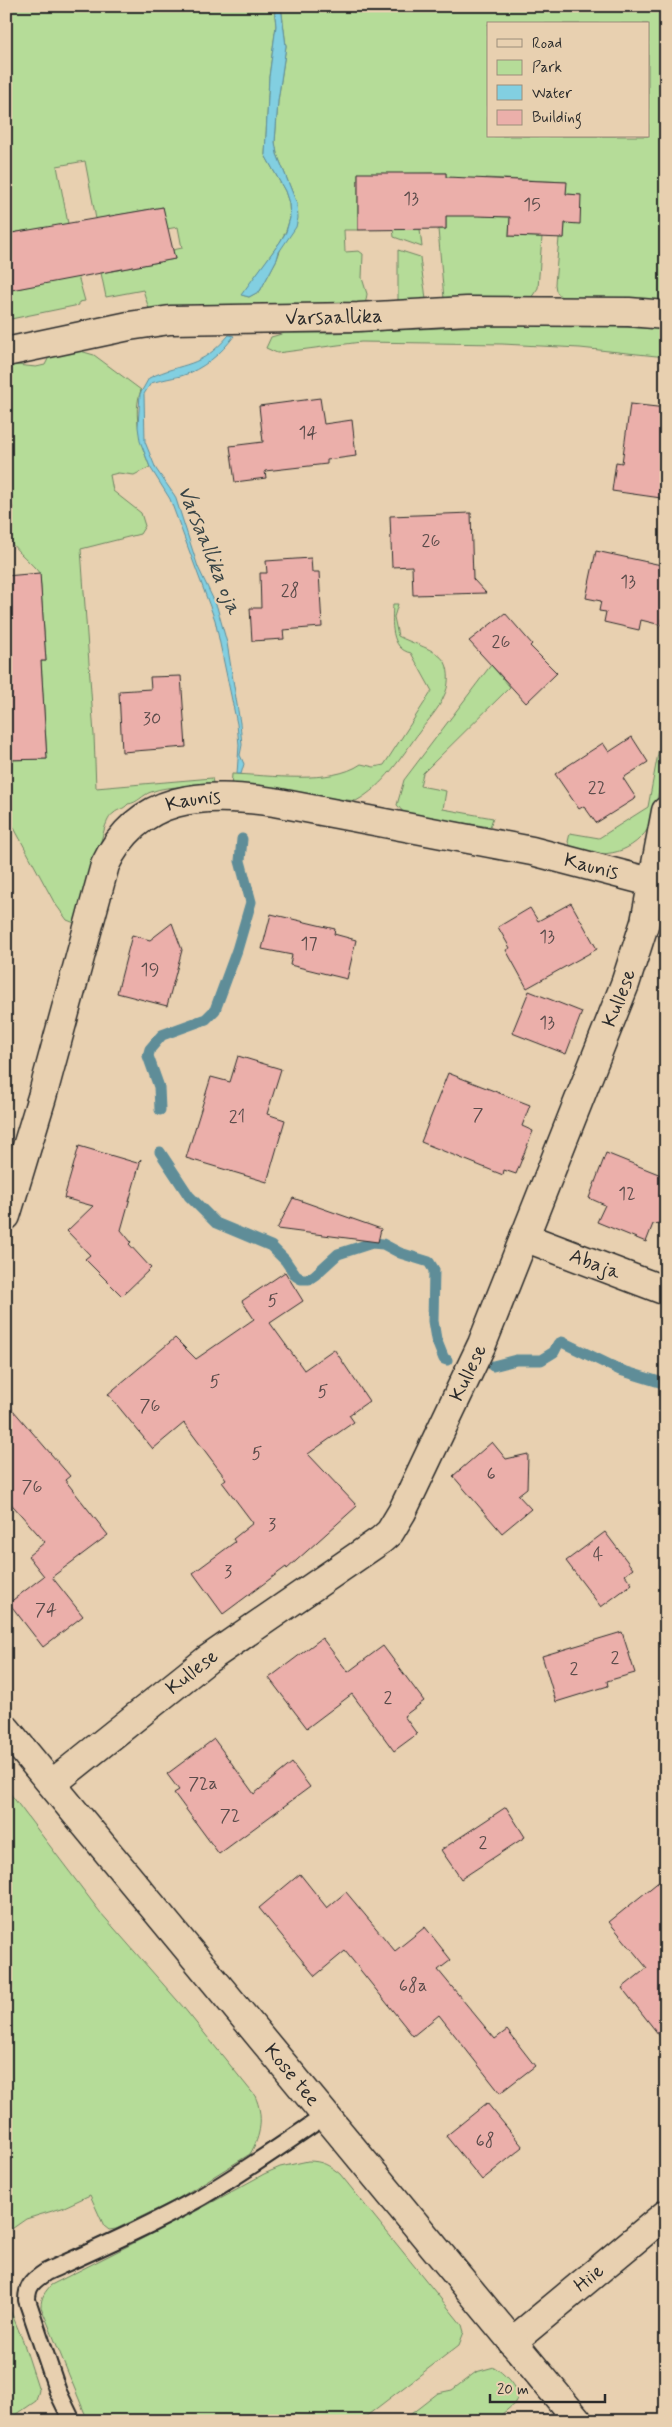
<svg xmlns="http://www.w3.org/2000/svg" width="672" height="2427" font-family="Mynerve,sans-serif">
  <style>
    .green { fill: #b5dc98; stroke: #708462; fill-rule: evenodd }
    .water { fill: #82cfe1; stroke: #5f8d98 }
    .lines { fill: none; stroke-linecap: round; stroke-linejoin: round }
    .stream { stroke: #5f8d98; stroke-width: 11 }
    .building { fill: #ebafaa; stroke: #2b2b2b }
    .lane-casing { stroke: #2b2b2b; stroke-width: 20 }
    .street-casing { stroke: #2b2b2b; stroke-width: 31 }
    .secondary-casing { stroke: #2b2b2b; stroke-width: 31 }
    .lane { stroke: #e8d0b0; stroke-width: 16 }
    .street { stroke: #e8d0b0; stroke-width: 28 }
    .secondary { stroke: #e8d0b0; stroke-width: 28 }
    .labels { text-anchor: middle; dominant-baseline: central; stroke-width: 4; stroke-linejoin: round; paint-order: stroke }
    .number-label { font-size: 18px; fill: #5b4c4b }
    .street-label { font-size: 20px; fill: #2b2b2b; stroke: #e8d0b0 }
    .water-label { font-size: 21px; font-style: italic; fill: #384446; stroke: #e8d0b0 }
  </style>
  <rect width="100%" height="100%" fill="#e8d0b0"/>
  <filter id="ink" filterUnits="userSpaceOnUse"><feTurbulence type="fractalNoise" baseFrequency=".02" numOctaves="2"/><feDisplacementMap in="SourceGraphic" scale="10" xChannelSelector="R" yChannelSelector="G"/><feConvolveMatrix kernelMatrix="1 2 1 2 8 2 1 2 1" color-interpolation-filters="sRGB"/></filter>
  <g filter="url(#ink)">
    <path class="green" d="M6,6H274L276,26L269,77L265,155L285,191L289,203L290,218L286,231L280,242L242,295L249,297L260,291L277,259L297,204L277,154L275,142L278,101L286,46L281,6H666V301L561,297L556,291L555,284L559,238H564L565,223L581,195L566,194V182L485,178L483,216L510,217L509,236L542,237L538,288L531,298L444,299L438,229H446V173L358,174V230H344L345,252L359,251L363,254L362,278L367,294L365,306L149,309L143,290L106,297L101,273L175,259L173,250L182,248L178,227L167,229L163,207L96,219L85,161L57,166L78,276L85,301L79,302V305L6,320V291L40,284L29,230L12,233L6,224ZM488,24H648V136H488Z
      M393,229H420L422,247L394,237Z
      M398,250L420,257C421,272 425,285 426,300L398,302Z
      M484,326H602L666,329V357L580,348L502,344L361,342L277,353L266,348L271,337L285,333H332Z
      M77,350L94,355L141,390C132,413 141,446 150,467L134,475L118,473L110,475L113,491L141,513L145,526L140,534L81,549L94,735L96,788L212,778L213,783C194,789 171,784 151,792C142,795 138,803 128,804C123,810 118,809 114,813C109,816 107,822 105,827L77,924L67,920L54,902L6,813V760L47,759L41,661H46L40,574C32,563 18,553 9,540L13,508L10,502L6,501V364L36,367L45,365L50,355Z
      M393,604H398L394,617L398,636C412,644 436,648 445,662C450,672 449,687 444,696C439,709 428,720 420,731C402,756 384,786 356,801L231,788L232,774C269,775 331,785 361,764L374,767L384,765L432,691L411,653C390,649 392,622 393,604Z
      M491,665L510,687L423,773L420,786L446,791L443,809L493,818L490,827L405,814L397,805L404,780Z
      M666,711V757L652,823C633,854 605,860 572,848L568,842L570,833L599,838L648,807Z
      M6,1788L100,1912L184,2008L255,2096C264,2116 261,2136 250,2154L174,2201L116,2229L109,2230L104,2226L90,2195L62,2208L26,2219L6,2233Z
      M308,2161C322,2161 329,2165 340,2174L462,2325L464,2332L459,2345L360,2421H88L41,2307C41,2297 45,2292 51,2285L189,2215L264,2174L280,2167Z
      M6,2310L11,2312L23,2341L39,2390L36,2401L7,2421Z
      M494,2367C504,2373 516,2386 518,2397L514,2404L494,2421H482L477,2414L468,2421H402L438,2393L452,2390L476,2372Z"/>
    <path class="water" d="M274,6H281L286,46L278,101L275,142L277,154L297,204L298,218L296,227L279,252L277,259L260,291L249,297L241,295L280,242L286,232L290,218L289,203L285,191L265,155L269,77L276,26Z
      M229,335L234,336C222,353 202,370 181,376C171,378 161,380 151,383L144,394L145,442L156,469L175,496L198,567L217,607L227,643L240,723L242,745L240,755L244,764L241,774H237L239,745L237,724L215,620L170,499L150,467L140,441L138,427L140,394L149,378C185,361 199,370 229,335Z"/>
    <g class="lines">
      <path class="stream" d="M160,1110L159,1087L148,1056L150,1049L162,1035L206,1019L215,1010L237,950L251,902L240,861L242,839
        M160,1152L189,1196L216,1223L271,1246L285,1260L296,1276L301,1279H309L315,1275L338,1254L372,1243L383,1244L400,1253L429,1262L434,1270L433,1321L436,1339L444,1359L447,1360
        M493,1366L516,1360H541L554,1352L558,1344L562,1342L620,1370L666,1384"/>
    </g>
    <path class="building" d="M358,173H446V177L567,182L566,194L581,195L580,224L565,223L564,238L509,236L510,217L477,216H446V229L358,230Z
      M163,207L175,259L6,291V234Z
      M320,398L324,424L352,420L356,456L327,460V464L265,471L266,478L235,482L230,446L263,442L259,406Z
      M630,404L666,408V463L661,498L612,491L616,462L622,463Z
      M471,513L473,579L486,593L413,595L412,566L392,567L390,516Z
      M596,551L666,566V603L661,625L641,620L639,630L604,622L606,612L599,611L601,601L586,598Z
      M311,558L312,572H319L322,627L283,630L284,639L252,641L250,608H261L260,573H267L266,561Z
      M40,573L46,661H41L47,759L6,760V576Z
      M505,613L532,644L530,646L557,673L526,703L469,641Z
      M181,676L186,747L122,752L119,691L151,689L150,677Z
      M632,737L648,762L623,778L636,798L596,823L584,806L579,809L555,774L603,743L609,752Z
      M571,903L597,949L527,988L506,950L510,948L498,927L530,908L538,921Z
      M271,914L335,929L334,934L356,940L347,979L290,965L292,955L262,949Z
      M172,923L182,950L167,1006L117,993L132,935L150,940Z
      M529,991L582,1012L566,1054L512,1033Z
      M238,1056L281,1069L267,1114L285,1120L267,1182L186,1158L211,1077L230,1082Z
      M448,1073L530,1105L522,1126L533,1131L516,1174L504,1170L503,1175L421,1142Z
      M79,1146L137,1163L141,1159L121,1230L131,1242L129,1244L151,1268L122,1296L85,1259L90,1255L67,1231L93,1206L64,1198Z
      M606,1153L666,1177V1222L653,1224L646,1242L597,1222L605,1205L589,1198Z
      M293,1198L381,1229L378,1242L277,1229Z
      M285,1272L303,1301L270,1323L304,1370L334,1349L369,1401L349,1415L354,1422L308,1454L357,1506L287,1569L286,1567L223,1614L193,1573L235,1542L233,1539L253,1523L222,1482L226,1479L184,1423L153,1449L108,1394L175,1338L196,1359L254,1319L242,1301Z
      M6,1402L70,1476L65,1480L108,1535L52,1577L83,1616L43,1647L9,1603L44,1576L28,1556L45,1542L6,1498Z
      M492,1442L506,1459L528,1454L527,1488L518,1495L531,1509L502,1533L453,1476Z
      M605,1532L633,1569L625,1575L632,1584L601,1607L566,1561Z
      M622,1632L635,1673L607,1681L608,1686L556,1702L542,1656Z
      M322,1638L348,1672L383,1646L424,1701L404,1716L417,1734L394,1751L352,1694L307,1728L269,1678Z
      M214,1739L254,1794L292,1763L310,1787L219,1854L174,1793L179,1790L167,1774Z
      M506,1807L525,1837L461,1879L441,1850Z
      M300,1874L327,1908L346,1892L395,1951L425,1927L451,1960L438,1970L495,2039L507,2030L535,2066L500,2093L439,2015L413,2036L345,1951L315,1976L259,1908Z
      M666,1876V2044L622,1988L647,1968L609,1922Z
      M487,2103L523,2147L482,2180L446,2136Z"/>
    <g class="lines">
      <defs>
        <path id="lane" d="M72,2421L58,2392L27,2300C27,2285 34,2280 46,2272C99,2248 151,2225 201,2197C244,2172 285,2143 326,2115"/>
        <g id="street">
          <path id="s1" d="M6,352L129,326L170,320L358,317L467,311L629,312L666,315"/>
          <path id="s2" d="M6,1216L42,1097L105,865C139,793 204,792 274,802L532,851L666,886"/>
          <path id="s3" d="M524,1237L666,1291"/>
          <path id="s4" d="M53,1783L208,1659L381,1540L390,1532L402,1512L482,1344L625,984L645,922L666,811"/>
          <path id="s5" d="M512,2342L666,2214"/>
        </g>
        <g id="secondary">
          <path id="s6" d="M6,1729L578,2421"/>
        </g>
      </defs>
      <use href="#lane" class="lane-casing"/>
      <use href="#street" class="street-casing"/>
      <use href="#secondary" class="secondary-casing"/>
      <use href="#lane" class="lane"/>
      <use href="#street" class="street"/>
      <use href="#secondary" class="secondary"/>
    </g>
  </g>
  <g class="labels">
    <g class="number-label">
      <text x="411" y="199">13</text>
      <text x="532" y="205">15</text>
      <text x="308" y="433">14</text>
      <text x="431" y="541">26</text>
      <text x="628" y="582">13</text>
      <text x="290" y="591">28</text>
      <text x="501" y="642">26</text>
      <text x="152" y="719">30</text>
      <text x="597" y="788">22</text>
      <text x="547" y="937">13</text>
      <text x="309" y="944">17</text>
      <text x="150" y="970">19</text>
      <text x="547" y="1023">13</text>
      <text x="478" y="1115">7</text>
      <text x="237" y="1117">21</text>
      <text x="627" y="1194">12</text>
      <text x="273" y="1301">5</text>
      <text x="215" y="1382">5</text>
      <text x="323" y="1392">5</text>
      <text x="150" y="1406">76</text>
      <text x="257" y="1454">5</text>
      <text x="491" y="1474">6</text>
      <text x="32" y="1487">76</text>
      <text x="272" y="1525">3</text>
      <text x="598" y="1555">4</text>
      <text x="228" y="1572">3</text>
      <text x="46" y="1610">74</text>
      <text x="615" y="1658">2</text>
      <text x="574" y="1669">2</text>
      <text x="388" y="1698">2</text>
      <text x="203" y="1784">72a</text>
      <text x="230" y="1816">72</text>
      <text x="483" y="1843">2</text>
      <text x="413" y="1986">68a</text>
      <text x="485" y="2141">68</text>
    </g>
    <g class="street-label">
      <text stroke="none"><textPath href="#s1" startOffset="331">Varsaallika</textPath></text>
      <text stroke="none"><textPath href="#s2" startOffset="480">Kaunis</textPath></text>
      <text stroke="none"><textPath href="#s2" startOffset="885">Kaunis</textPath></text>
      <text stroke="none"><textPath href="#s4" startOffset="1002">Kullese</textPath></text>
      <text stroke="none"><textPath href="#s3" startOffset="76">Abaja</textPath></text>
      <text stroke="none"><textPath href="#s4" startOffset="598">Kullese</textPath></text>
      <text stroke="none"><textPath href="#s4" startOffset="178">Kullese</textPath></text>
      <text stroke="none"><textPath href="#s6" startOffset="449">Kose tee</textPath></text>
      <text stroke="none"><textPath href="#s5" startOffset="100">Hiie</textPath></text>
    </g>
    <g class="water-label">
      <text transform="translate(209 550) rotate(68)">Varsaallika oja</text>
    </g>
  </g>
  <rect width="672" height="2427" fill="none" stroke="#e8d0b0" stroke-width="25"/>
  <rect x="12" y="12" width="647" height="2402" fill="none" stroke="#2b2b2b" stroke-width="2" filter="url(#ink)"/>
  <rect x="487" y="22" width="162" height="115" fill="#e8d0b0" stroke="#9c8e7b"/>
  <rect x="497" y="39" width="25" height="8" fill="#e8d0b0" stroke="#9c8e7b"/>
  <text x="532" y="48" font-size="15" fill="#2b2b2b">Road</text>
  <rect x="497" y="60" width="25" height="15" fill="#b5dc98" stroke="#9c8e7b"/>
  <text x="532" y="72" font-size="15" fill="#2b2b2b">Park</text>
  <rect x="497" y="85" width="25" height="15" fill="#82cfe1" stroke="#9c8e7b"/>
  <text x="532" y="98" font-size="15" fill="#2b2b2b">Water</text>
  <rect x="497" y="110" width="25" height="15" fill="#ebafaa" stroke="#9c8e7b"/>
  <text x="532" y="122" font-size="15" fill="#2b2b2b">Building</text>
  <path d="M490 2394v8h115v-8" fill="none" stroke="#2b2b2b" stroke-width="2.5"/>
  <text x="497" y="2394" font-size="15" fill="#2b2b2b" stroke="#e8d0b0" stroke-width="4" paint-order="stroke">20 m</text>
</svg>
